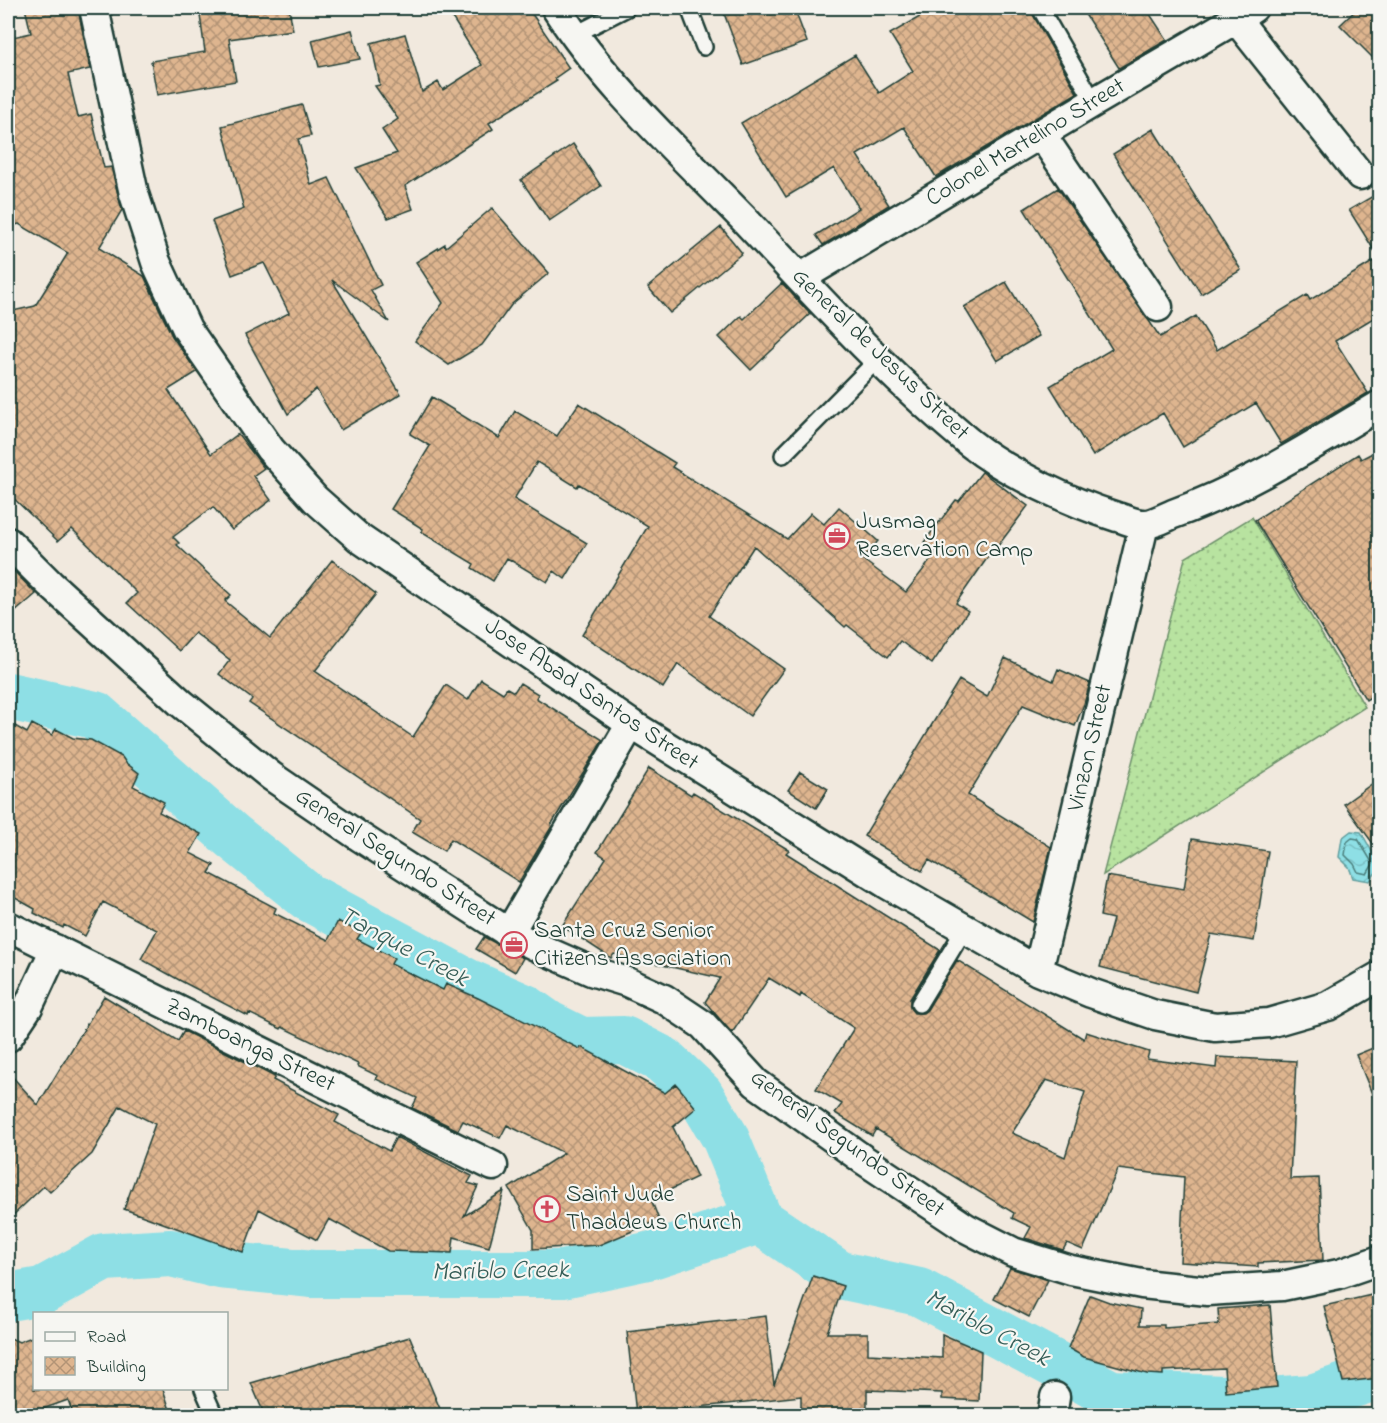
<svg xmlns="http://www.w3.org/2000/svg" width="1387" height="1423" font-family="'Indie Flower',sans-serif">
  <style>
    .grass { fill: url(#grass-dots); stroke: #6c906a; stroke-width: 1.5 }
    .water { fill: url(#water-waves); stroke: #629e9e; stroke-width: 1.5 }
    .lines { fill: none; stroke-linecap: round; stroke-linejoin: round }
    .shore { stroke: #4b7e7b; stroke-width: 1.5 }
    .river { stroke: #8edfe5; stroke-width: 48 }
    .building { fill: url(#building-cross-hatch); stroke: #1f3d34; stroke-width: 1.5; fill-rule: evenodd }
    .lane-casing { stroke: #1f3d34; stroke-width: 20 }
    .street-casing { stroke: #1f3d34; stroke-width: 33 }
    .lane { stroke: #f6f6f2; stroke-width: 15 }
    .street { stroke: #f6f6f2; stroke-width: 28 }
    .labels { text-anchor: middle; dominant-baseline: central; stroke-width: 4.5; stroke-linejoin: round; paint-order: stroke }
    .street-label { font-size: 24px; fill: #1f3d34; stroke: #f6f6f2 }
    .poi-label { font-size: 24px; fill: #1f3d34; stroke: #f6f6f2; text-anchor: start }
    .water-label { font-size: 26px; font-style: italic; fill: #355d57; stroke: #f6f6f2 }
  </style>
  <defs>
    <pattern id="grass-dots" width="8" height="8" patternUnits="userSpaceOnUse" patternTransform="scale(1.5)"><rect width="8" height="8" fill="#b8e3a0"/><path d="M2 2h.1M6 6h.1" fill="none" stroke="#9ec48a" stroke-width="1.8" stroke-linecap="round"/></pattern>
    <pattern id="water-waves" width="16" height="10" patternUnits="userSpaceOnUse" patternTransform="scale(1.5)"><rect width="16" height="10" fill="#8edfe5"/><path d="M0 5q4-4 8 0t8 0" fill="none" stroke="#7ac0c5"/></pattern>
    <pattern id="building-cross-hatch" width="8" height="8" patternUnits="userSpaceOnUse" patternTransform="scale(1.5)"><rect width="8" height="8" fill="#deb58f"/><path d="M0 0l8 8M0 8l8-8" fill="none" stroke="#b39476"/></pattern>
  </defs>
  <rect width="100%" height="100%" fill="#f1e9de"/>
  <filter id="ink" filterUnits="userSpaceOnUse"><feTurbulence type="fractalNoise" baseFrequency=".0167" numOctaves="2"/><feDisplacementMap in="SourceGraphic" scale="12" xChannelSelector="R" yChannelSelector="G"/><feConvolveMatrix kernelMatrix="1 2 1 2 8 2 1 2 1" color-interpolation-filters="sRGB"/></filter>
  <g filter="url(#ink)">
    <path class="grass" d="M1252,517L1365,707L1103,875L1185,558Z"/>
    <path class="water" d="M1351,831L1361,832L1379,864V868L1370,881L1353,878L1349,867L1339,857L1342,838Z"/>
    <g class="lines">
      <path class="shore" d="M1352,838L1358,839L1373,864L1367,874L1358,872L1354,864L1345,855L1347,842Z"/>
      <path class="river" d="M8,696L95,715L232,836L308,897L466,982L525,1008L549,1025L581,1041L624,1040L663,1060L700,1095L725,1137L759,1220
        M759,1220L840,1275L919,1292L1111,1394L1268,1401L1312,1398L1374,1377L1380,1371
        M8,1297L42,1291L104,1257L171,1253L220,1265L313,1274H563L652,1255L759,1220"/>
    </g>
    <path class="building" d="M25,8H78L90,69L68,74L78,117L91,114L104,168L111,167L122,210L99,248L144,276L172,336L197,372L168,390L211,454L238,434L264,468L253,476L271,500L232,530L213,507L173,537L179,543L177,545L231,595L225,601L270,638L332,560L376,594L315,671L413,737L446,685L468,700L481,679L503,693L507,688L514,692L520,683L538,694L536,698L603,740L551,825L552,826L519,882L451,839L444,851L412,832L420,819L249,703L252,699L219,674L230,660L195,633L179,651L127,603L137,593L72,529L58,541L8,493V312L35,306L68,253L19,224L8,227V38L31,33Z
      M199,8H289L293,30L229,39L236,81L157,95L151,61L205,52Z
      M446,8H528L569,68L555,78L557,81L489,123L493,129L405,186L413,209L388,218L356,168L397,153L382,130L398,119L375,86L380,85L371,43L405,34L422,92L438,82L443,90L482,65Z
      M722,8H794L807,42L743,65Z
      M922,8H1030L1032,13L1077,93L936,177L904,127L857,155L889,205L823,245L816,235L859,208L834,168L786,197L741,123L855,55L879,93L913,71L890,34L925,14Z
      M1081,8H1146L1167,40L1119,68Z
      M1358,8H1380V65L1340,25Z
      M352,30L360,59L319,67L312,40Z
      M302,105L311,136L298,139L311,185L329,178L381,285L371,290L389,322L332,280L401,394L341,430L316,389L288,414L245,335L289,313L264,263L232,275L212,221L244,209L222,126Z
      M1153,129L1241,270L1201,294L1113,154Z
      M573,144L601,186L549,221L521,180Z
      M1058,188L1160,337L1196,316L1217,350L1307,295L1310,300L1379,258L1349,210L1380,192V314L1335,341L1368,393L1281,444L1256,403L1183,447L1163,413L1093,456L1050,386L1112,349L1024,209Z
      M492,208L549,273L512,304L482,345L449,365L415,341L443,303L416,262L445,244L446,247Z
      M721,227L742,253L670,313L648,287Z
      M1006,282L1039,336L997,361L964,307Z
      M782,283L810,314L751,370L719,337L741,316L744,319Z
      M432,397L499,438L515,411L557,436L579,403L675,463L672,467L787,539L811,513L824,524L839,507L878,541L862,559L906,592L937,552L924,542L956,500L959,501L982,472L1028,506L991,555L990,554L956,603L968,611L932,664L900,641L888,657L847,625L845,627L754,546L709,616L784,669L750,716L678,664L663,688L582,635L648,526L579,484L577,487L537,462L514,499L587,543L565,579L554,571L547,582L507,558L493,581L472,568L474,564L421,532L423,529L391,509L430,446L410,434Z
      M1380,449V691L1366,700L1255,520L1358,454L1361,459Z
      M8,565L36,594L8,618Z
      M1005,658L1053,681L1058,669L1090,683L1084,704L1075,726L1023,705L968,795L1051,847L1033,922L929,860L922,871L864,836L959,680L987,697Z
      M8,722L27,733L32,724L52,735L56,729L73,738L91,740L122,757L126,763L139,773L133,786L164,802L159,812L201,834L190,853L214,865L209,873L276,908L274,913L328,940L338,921L361,933L357,939L394,958L391,964L443,990L446,984L478,998L580,1049L581,1047L665,1093L676,1084L696,1108L673,1127L697,1177L651,1199L659,1220L599,1245L533,1249V1230L509,1188L564,1153L507,1125L500,1138L463,1121L458,1130L412,1108L417,1098L376,1079L378,1076L357,1066L358,1064L282,1027L281,1029L249,1013L248,1016L181,981L141,959L157,930L103,902L85,936L64,925L63,928L34,913L35,909L8,894Z
      M649,768L691,795L693,792L789,850L786,853L940,950L910,999V1008L914,1013H923L927,1010L957,960L1084,1039L1086,1032L1149,1052L1147,1059L1216,1068L1217,1057L1296,1061L1290,1179L1319,1178L1323,1260L1258,1263V1267L1180,1262L1184,1177L1118,1169L1083,1250L1067,1243L1063,1250L1025,1238L1031,1227L1012,1218L1014,1213L876,1129L872,1136L835,1113L842,1104L816,1089L854,1028L801,994L800,997L769,978L732,1033L705,1002L720,978L614,954L611,958L562,926L606,858L597,852ZM1046,1080L1085,1092L1065,1157L1012,1133Z
      M800,772L828,789L816,808L788,790Z
      M1380,778V853L1344,804Z
      M1192,839L1268,851L1254,941L1211,934L1196,992L1100,967L1113,919L1100,916L1107,876L1184,889Z
      M484,937L523,958L515,972L476,949Z
      M104,996L178,1041L184,1031L275,1077L273,1080L339,1115L335,1122L389,1151L396,1137L472,1176L468,1183L478,1186L464,1216L504,1191L489,1247L454,1237L452,1253L388,1251L329,1219L317,1240L259,1209L243,1252L124,1209L155,1124L120,1106L92,1154L50,1192L44,1186L8,1220V1072L38,1105Z
      M1380,1045V1111H1379L1356,1055Z
      M1010,1268L1048,1280L1029,1317L994,1299Z
      M813,1276L843,1286L827,1333H868V1354L942,1358V1334L981,1351L979,1401L942,1399V1393L867,1390V1416H801V1396L636,1414L627,1332L766,1316L774,1385Z
      M1380,1293V1332L1372,1333L1380,1366V1378L1343,1382L1324,1306Z
      M1090,1295L1109,1302L1141,1309L1140,1325H1164V1328L1219,1324L1218,1309L1270,1305L1277,1387L1226,1392L1224,1368L1163,1371V1375L1147,1374L1084,1357L1068,1348Z
      M34,1336V1389H163L172,1416H74L68,1400L23,1416H8V1337L19,1342Z
      M410,1337L443,1416H265L251,1383Z"/>
    <g class="lines">
      <defs>
        <path id="lane" d="M689,8L704,47
          M1040,8L1094,102
          M574,35L627,8
          M783,455L879,358
          M919,1004L964,930
          M203,1389L215,1416"/>
        <path id="street" d="M94,8L134,194L156,262L187,329L270,449L315,499L359,538L631,724L887,884L1038,971L1091,993L1155,1015L1215,1027L1269,1023L1328,1006L1380,976
          M556,8C607,87 678,151 743,218C816,295 888,376 970,443C1009,474 1070,502 1117,517C1125,519 1135,524 1143,524C1151,525 1164,518 1173,514C1246,488 1313,445 1380,405
          M1236,19L1360,175
          M1041,134L1158,307
          M800,278L1094,102L1236,19L1253,8
          M8,542L50,584L181,703L271,776L360,837L509,933L548,952L591,971L627,982L664,999L703,1025L756,1083L864,1160L966,1228L1013,1252L1071,1270L1142,1284L1208,1291L1282,1286L1339,1274L1380,1260
          M8,926L493,1166
          M509,933L631,724
          M1038,971L1144,525
          M8,1037L28,1007L55,949
          M1052,1416L1055,1397"/>
      </defs>
      <use href="#lane" class="lane-casing"/>
      <use href="#street" class="street-casing"/>
      <use href="#lane" class="lane"/>
      <use href="#street" class="street"/>
    </g>
  </g>
  <defs>
    <symbol id="office-ring" viewBox="-11 -11 22 22"><circle r="9.5" fill="#f6f6f2" stroke="#d1495b" stroke-width="1.5"/><path d="M-6-3h4V-5.5h4V-3h4V5H-6ZM-1-4.5V-3h2v-1.5ZM-6 0V1H6V0Z" fill="#d1495b"/></symbol>
    <symbol id="church-ring" viewBox="-11 -11 22 22"><circle r="9.5" fill="#f6f6f2" stroke="#d1495b" stroke-width="1.5"/><path d="M-1.2-6h2.4v3.5h3.3v2.4h-3.3V6h-2.4V-.1h-3.3v-2.4h3.3Z" fill="#d1495b"/></symbol>
  </defs>
  <g fill-rule="evenodd">
    <use href="#office-ring" x="822" y="521" width="30" height="30"/>
    <use href="#office-ring" x="499" y="930" width="30" height="30"/>
    <use href="#church-ring" x="532" y="1194" width="30" height="30"/>
  </g>
  <g class="labels">
    <g class="street-label">
      <text transform="translate(1026 143) rotate(-31)">Colonel Martelino Street</text>
      <text transform="translate(880 355) rotate(44)">General de Jesus Street</text>
      <text transform="translate(591 695) rotate(34)">Jose Abad Santos Street</text>
      <text transform="translate(1091 748) rotate(-77)">Vinzon Street</text>
      <text transform="translate(395 858) rotate(33)">General Segundo Street</text>
      <text transform="translate(250 1046) rotate(26)">Zamboanga Street</text>
      <text transform="translate(847 1144) rotate(36)">General Segundo Street</text>
    </g>
    <g class="poi-label">
      <text x="856" y="522">Jusmag<tspan x="856" dy="28">Reservation Camp</tspan></text>
      <text x="534" y="931">Santa Cruz Senior<tspan x="534" dy="28">Citizens Association</tspan></text>
      <text x="566" y="1195">Saint Jude<tspan x="566" dy="28">Thaddeus Church</tspan></text>
    </g>
    <g class="water-label">
      <text transform="translate(403 948) rotate(28)">Tanque Creek</text>
      <text transform="translate(500 1272) rotate(-1)">Mariblo Creek</text>
      <text transform="translate(987 1329) rotate(28)">Mariblo Creek</text>
    </g>
  </g>
  <rect width="1387" height="1423" fill="none" stroke="#f6f6f2" stroke-width="30"/>
  <rect x="15" y="15" width="1357" height="1393" fill="none" stroke="#1f3d34" stroke-width="2" filter="url(#ink)"/>
  <rect x="33" y="1312" width="195" height="78" fill="#f6f6f2" stroke="#a0aca6" stroke-width="1.5"/>
  <rect x="45" y="1332" width="30" height="9" fill="#f6f6f2" stroke="#a0aca6" stroke-width="1.5"/>
  <text x="87" y="1342" font-size="18" fill="#1f3d34">Road</text>
  <rect x="45" y="1357" width="30" height="18" fill="url(#building-cross-hatch)" stroke="#a0aca6" stroke-width="1.5"/>
  <text x="87" y="1372" font-size="18" fill="#1f3d34">Building</text>
</svg>
